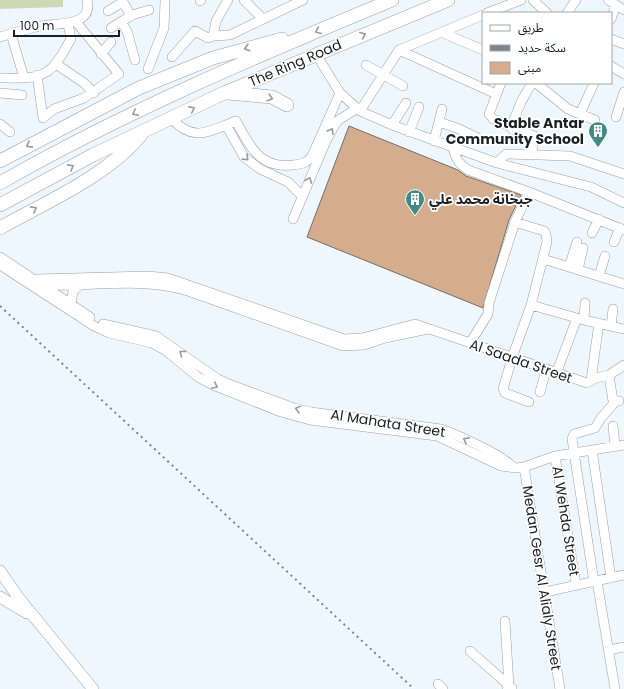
<svg xmlns="http://www.w3.org/2000/svg" width="624" height="689" font-family="Poppins,'Noto Sans Arabic',sans-serif">
  <style>
    .green { fill: #cdd8b7 }
    .building { fill: #d3ad8e; stroke: #766d66 }
    .lines { fill: none; stroke-linecap: round; stroke-linejoin: round }
    .minor-casing { stroke: #97a0a9; stroke-width: 10 }
    .major-casing { stroke: #97a0a9; stroke-width: 12 }
    .highway-casing { stroke: #97a0a9; stroke-width: 14 }
    .minor { stroke: #fff; stroke-width: 9 }
    .major { stroke: #fff; stroke-width: 11 }
    .highway { stroke: #fff; stroke-width: 13 }
    .rail { stroke: #7e8489; stroke-width: 2; stroke-dasharray: 2 4; stroke-linecap: butt }
    .oneway { stroke: #999b9c }
    .labels { text-anchor: middle; dominant-baseline: central; stroke-width: 3.5; stroke-linejoin: round; paint-order: stroke }
    .street-label { font-size: 14px; fill: #1c2023; stroke: #fff }
    .poi-label { font-size: 14px; font-weight: bold; fill: #1c2023; stroke: #fff; text-anchor: end }
  </style>
  <rect width="100%" height="100%" fill="#eff7fe"/>
  <path class="green" d="M0,0H63V7L0,9Z"/>
  <path class="building" d="M349,126L458,170L466,176L521,195L509,220L483,308L307,237Z"/>
  <g class="lines">
    <defs>
      <path id="minor" d="M122,0L131,16
        M244,0L262,18
        M533,0L547,13
        M608,0L624,10
        M200,1L201,0
        M108,11L123,2
        M487,13L521,0
        M567,13L576,0
        M611,19L616,5
        M121,22L127,31L135,60
        M111,28L132,15L149,10
        M443,33L483,50
        M11,34L24,78
        M213,36L230,35L303,0
        M0,37C13,33 27,29 40,26C56,23 94,27 87,0
        M611,39L624,44
        M399,50L496,94
        M399,50L483,15
        M101,54L111,42
        M316,54L340,93L360,111L392,125L497,163L591,187L624,203
        M172,57L195,31L208,38L213,36L216,21L228,0
        M56,64L84,83L94,93
        M366,65L403,86
        M611,66L624,74
        M148,69L164,28L165,0
        M37,75L43,118
        M0,78C19,78 44,81 56,63C62,56 66,47 71,39L68,24
        M501,83L489,114L493,119L511,127
        M536,83L568,109L595,120
        M0,93L22,95
        M360,111L399,50
        M580,114L594,83
        M616,117L624,92
        M43,118L54,109L84,98L119,74L76,22
        M172,119C194,143 209,131 236,121C250,146 259,169 293,165C302,164 307,163 312,156L340,93
        M439,122L457,128L478,138
        M0,124L10,132
        M226,125L244,157L260,169L288,182L302,196
        M392,125L406,103
        M409,132L419,107
        M434,141L442,109
        M453,147C455,158 459,164 468,170L529,192L624,230
        M531,154L534,140L533,135L513,130L511,127L521,102L532,83
        M497,163L506,154L570,156L624,174
        M293,219L326,141L337,121L358,108
        M592,233L599,219
        M614,242L620,228
        M0,257L90,317
        M543,259L624,284
        M0,265L94,326L109,333L152,343L165,350L198,377L213,385L281,412L310,420L437,436L501,466L516,468L524,467L555,456L624,445
        M569,267L577,242
        M578,270L583,248
        M599,276L605,256
        M36,279L148,276L168,278L344,339L362,338L415,324L587,383L596,378L609,375L624,365
        M44,285C91,287 138,277 185,290L343,346L364,345L385,338L428,329
        M71,304L73,291L80,285
        M531,305L584,320L624,329
        M584,320L585,303
        M103,324L156,336L218,379L234,386L294,408L311,412L441,429C458,435 500,454 512,466
        M611,326L613,309
        M470,343L488,314L489,303L515,222
        M556,374L577,318
        M609,375L613,401H619
        M591,380L599,323
        M540,392L546,370
        M529,402L505,393L503,389L512,358L531,305L547,242L546,234L544,231L515,222L529,192
        M613,426L615,446
        M592,450L611,578
        M555,456L576,585
        M524,467L560,689
        M597,581L615,689
        M594,582L572,439L574,434L595,428L601,418L615,402
        M545,592L624,575
        M505,621L509,686L507,689
        M609,650L624,647
        M470,651L512,688
        M438,684L443,689"/>
      <path id="major" d="M0,571L18,597L93,689
        M0,597L27,613"/>
      <path id="highway" d="M228,93L272,97L287,105
        M0,161L139,88L213,58L282,39
        M0,183C126,111 259,55 392,0
        M0,205L93,155L224,93L448,0
        M0,228C46,202 107,176 141,135"/>
    </defs>
    <use href="#minor" class="minor-casing"/>
    <use href="#major" class="major-casing"/>
    <use href="#highway" class="highway-casing"/>
    <use href="#minor" class="minor"/>
    <use href="#major" class="major"/>
    <use href="#highway" class="highway"/>
    <path class="rail" d="M0,306L414,689"/>
  </g>
  <defs><path id="oneway-chevron" d="M-2-3.5L2.5 0L-2 3.5" fill="none" stroke-width="1.6" stroke-linecap="round" stroke-linejoin="round"/></defs>
  <g class="oneway">
    <use href="#oneway-chevron" transform="translate(318 31) rotate(158)"/>
    <use href="#oneway-chevron" transform="translate(363 35) rotate(-23)"/>
    <use href="#oneway-chevron" transform="translate(247 48) rotate(164)"/>
    <use href="#oneway-chevron" transform="translate(270 98) rotate(17)"/>
    <use href="#oneway-chevron" transform="translate(192 109) rotate(-26)"/>
    <use href="#oneway-chevron" transform="translate(135 113) rotate(154)"/>
    <use href="#oneway-chevron" transform="translate(331 131) rotate(-60)"/>
    <use href="#oneway-chevron" transform="translate(29 145) rotate(152)"/>
    <use href="#oneway-chevron" transform="translate(246 158) rotate(44)"/>
    <use href="#oneway-chevron" transform="translate(71 167) rotate(-29)"/>
    <use href="#oneway-chevron" transform="translate(309 180) rotate(-68)"/>
    <use href="#oneway-chevron" transform="translate(34 209) rotate(-29)"/>
    <use href="#oneway-chevron" transform="translate(182 353) rotate(-143)"/>
    <use href="#oneway-chevron" transform="translate(215 386) rotate(25)"/>
    <use href="#oneway-chevron" transform="translate(298 409) rotate(-165)"/>
    <use href="#oneway-chevron" transform="translate(466 440) rotate(-152)"/>
  </g>
  <defs>
    <symbol id="building-pin" viewBox="-11 -11 22 30"><path d="M0 17L-7.5 6A9.5 9.5 0 1 1 7.5 6Z" fill="#438a84" stroke="#fff"/><path d="M-4-6H4V6H1V3H-1V6H-4ZM-2.5-4.3h1.7v1.8h-1.7ZM.8-4.3h1.7v1.8H.8ZM-2.5-1h1.7V.8h-1.7ZM.8-1h1.7V.8H.8Z" fill="#fff"/></symbol>
  </defs>
  <g fill-rule="evenodd">
    <use href="#building-pin" x="587" y="120" width="22" height="30"/>
    <use href="#building-pin" x="404" y="188" width="22" height="30"/>
  </g>
  <g class="labels">
    <g class="street-label">
      <text transform="translate(295 63) rotate(-23)">The Ring Road</text>
      <text transform="translate(521 361) rotate(19)">Al Saada Street</text>
      <text transform="translate(388 423) rotate(9)">Al Mahata Street</text>
      <text transform="translate(566 521) rotate(81)">Al Wehda Street</text>
      <text transform="translate(542 578) rotate(81)">Medan Gesr Al Alialy Street</text>
    </g>
    <g class="poi-label">
      <text x="584" y="123">Stable Antar<tspan x="584" dy="16">Community School</tspan></text>
      <text x="429" y="199" text-anchor="start">جبخانة محمد علي</text>
    </g>
  </g>
  <rect x="482" y="12" width="130" height="72" fill="#ffffff" stroke="#a4a6a7"/>
  <rect x="490" y="25" width="20" height="6" fill="#ffffff" stroke="#a4a6a7"/>
  <text x="518" y="32" font-size="12" fill="#1c2023">طريق</text>
  <rect x="490" y="45" width="20" height="6" fill="#7e8489" stroke="#a4a6a7"/>
  <text x="518" y="52" font-size="12" fill="#1c2023">سكة حديد</text>
  <rect x="490" y="62" width="20" height="12" fill="#d3ad8e" stroke="#a4a6a7"/>
  <text x="518" y="72" font-size="12" fill="#1c2023">مبنى</text>
  <path d="M14 30v6h105v-6" fill="none" stroke="#1c2023" stroke-width="2"/>
  <text x="20" y="30" font-size="12" fill="#1c2023" stroke="#ffffff" stroke-width="3" paint-order="stroke">100 m</text>
</svg>
